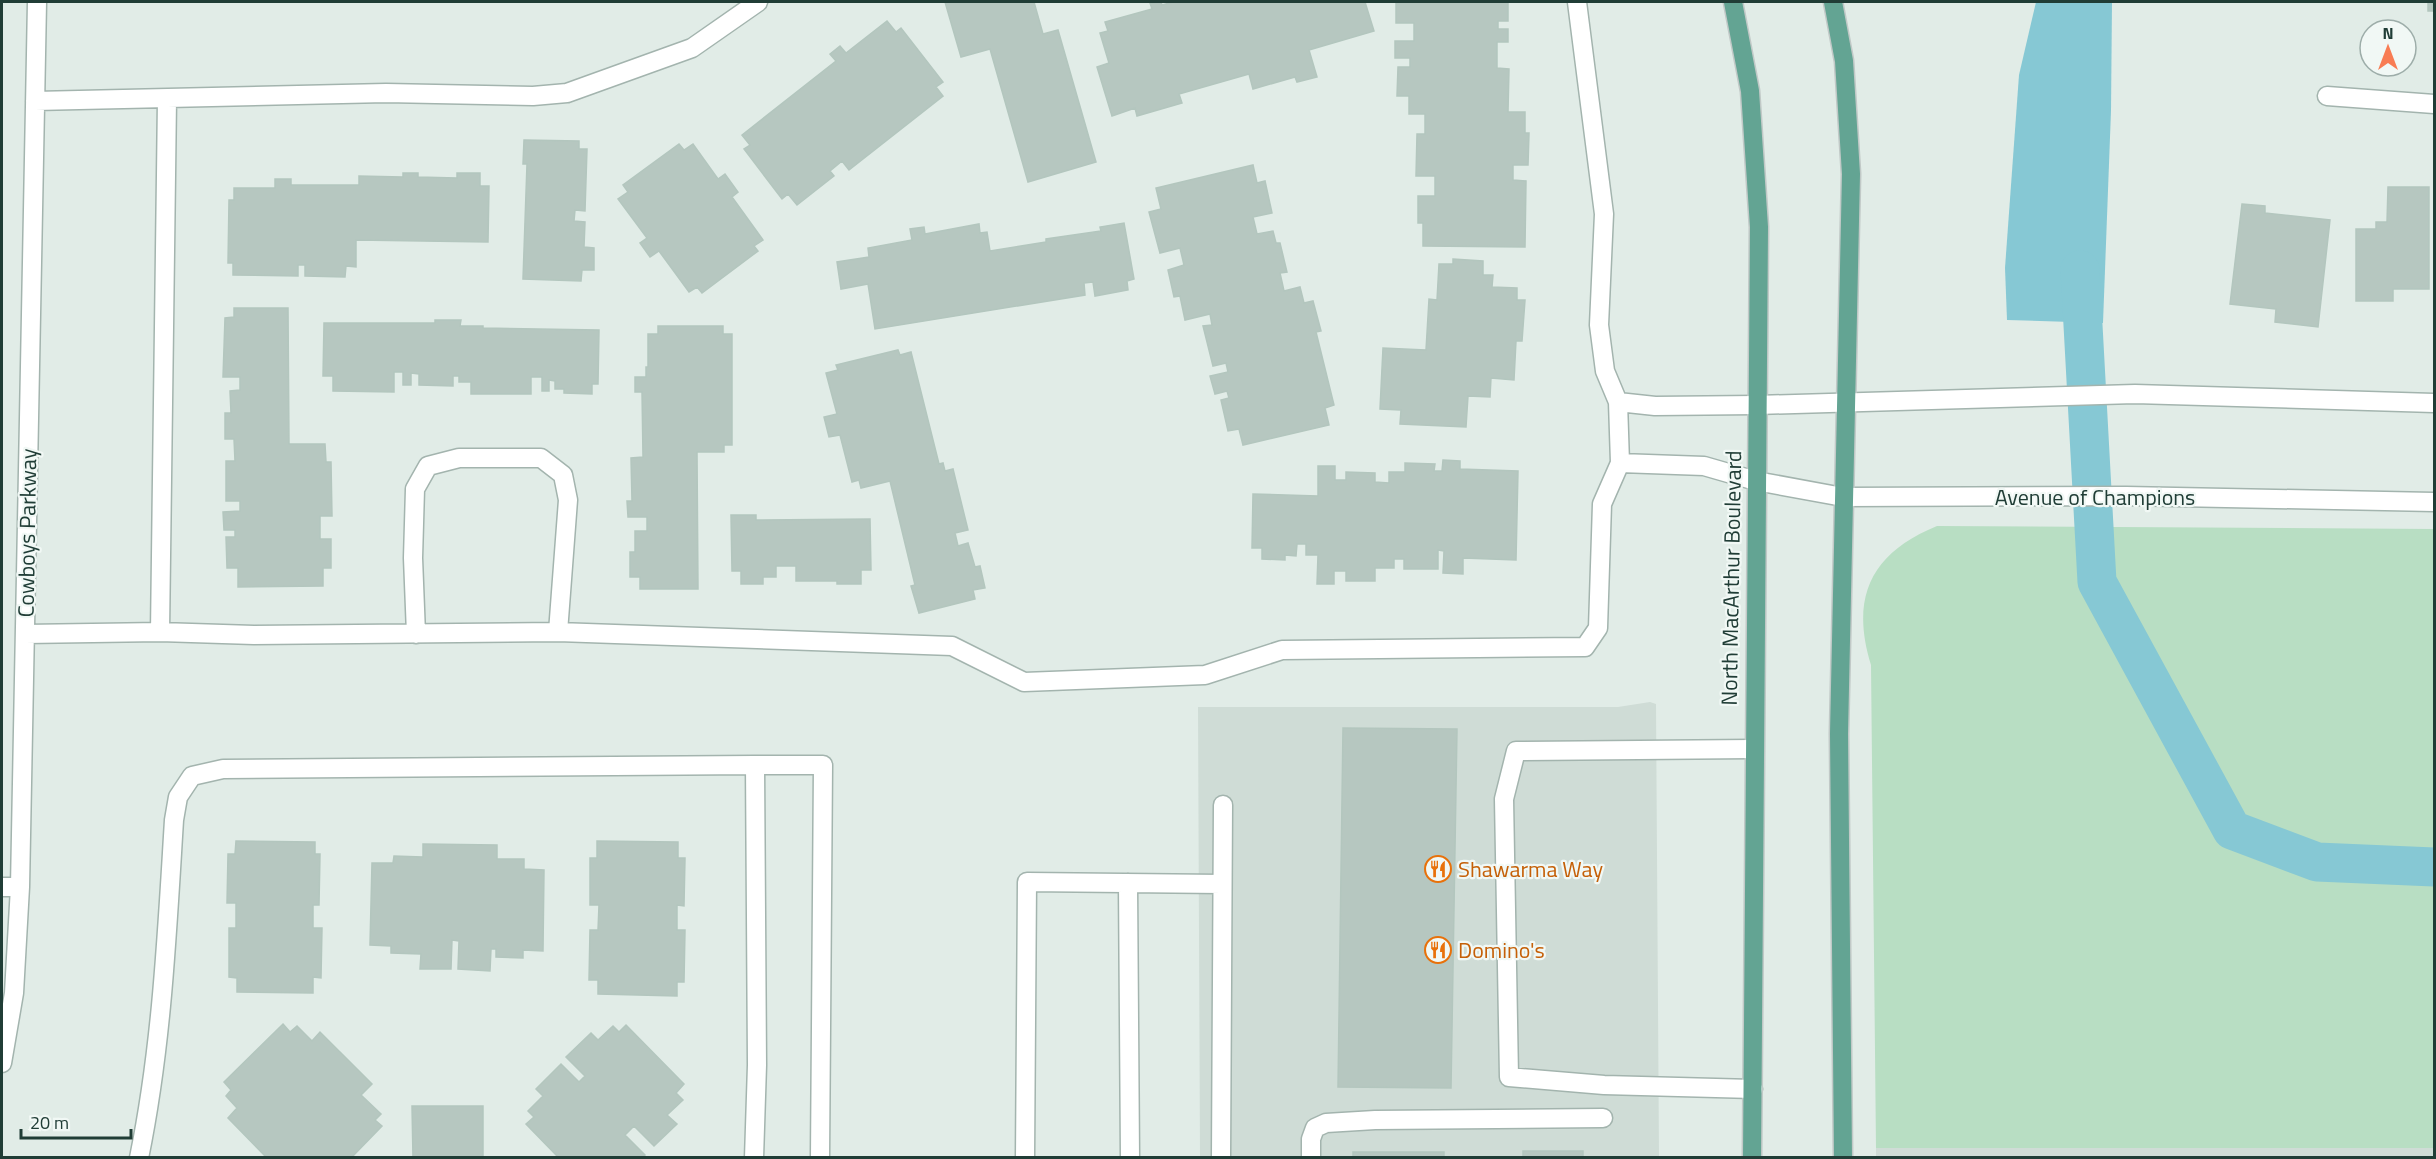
<svg xmlns="http://www.w3.org/2000/svg" width="2436" height="1159" font-family="'Titillium Web',sans-serif">
  <style>
    .built { fill: #cfdcd6 }
    .green { fill: #b8dec3 }
    .water { fill: #86c8d4 }
    .lines { fill: none; stroke-linecap: round; stroke-linejoin: round }
    .canal { stroke: #86c8d4; stroke-width: 39 }
    .building { fill: #b6c7c0; stroke: #b3c6be; stroke-width: 1.5 }
    .minor-casing { stroke: #a3b4ae; stroke-width: 21 }
    .major-casing { stroke: #c1c9c7; stroke-width: 21 }
    .minor { stroke: #fff; stroke-width: 18 }
    .major { stroke: #63a493; stroke-width: 18 }
    .labels { text-anchor: middle; dominant-baseline: central; stroke-width: 4.5; stroke-linejoin: round; paint-order: stroke }
    .street-label { font-size: 22px; fill: #203d36; stroke: #f1f8f5 }
    .food-label { font-size: 22px; fill: #c56008; stroke: #f1f8f5; text-anchor: start }
  </style>
  <rect width="100%" height="100%" fill="#e1ece7"/>
  <path class="built" d="M1650,702L1656,704L1659,1157H1200L1198,707H1618Z
    M1876,1148H2434V1157L1876,1158Z"/>
  <path class="green" d="M1937,526L2434,529V1148H1876L1871,665C1850,597 1871,553 1937,526Z"/>
  <path class="water" d="M2036,2H2112L2111,111L2103,323L2007,320L2005,268L2019,75Z"/>
  <g class="lines">
    <path class="canal" d="M2080,270L2097,582L2232,830L2317,862L2434,867"/>
  </g>
  <path class="building" d="M945,2H1034L1043,34L1058,30L1096,162L1028,182L990,49L961,57Z
    M1161,2L1162,5L1173,2H1365L1374,31L1309,50L1317,77L1297,82L1295,77L1253,89L1249,74L1179,94L1182,103L1137,116L1135,108L1112,116L1097,67L1109,63L1100,33L1108,31L1105,22L1152,9L1150,3Z
    M1396,2H1508V21H1498V29H1508V42H1497V68L1509,69L1508,112H1525V133H1529L1528,165H1513V180L1526,181L1525,247L1423,246V223H1418V196H1435V176H1416L1417,134H1425V114H1409V96H1397L1398,67H1410V58H1395V41H1414V23H1396Z
    M2428,2H2434V11H2428Z
    M887,21L896,32L901,28L943,82L936,87L943,96L849,170L842,161L830,171L834,176L797,205L788,194L782,199L744,149L750,145L742,135L836,61L830,54L840,46L846,53Z
    M524,140L579,141V149H587L585,211L575,210L574,221L585,222L584,247L594,248V270H582L581,281L523,279L527,164H523Z
    M679,144L684,150L693,144L718,179L725,174L738,192L732,197L763,240L754,246L758,251L702,293L697,287L689,292L659,251L650,257L640,243L647,238L618,199L628,192L623,185Z
    M1253,165L1257,183L1265,181L1272,213L1253,217L1257,234L1273,231L1276,243H1280L1287,272L1280,273L1284,291L1300,287L1304,303L1313,301L1321,331L1316,332L1334,405L1325,408L1329,425L1243,445L1239,429L1228,431L1221,400L1229,398L1227,391L1215,394L1210,376L1228,372L1226,363L1213,366L1203,326L1212,325L1210,314L1185,320L1180,296L1174,297L1168,270L1184,265L1180,248L1160,253L1149,212L1161,209L1156,188Z
    M403,173H418V177L457,178V173H480V186H489L488,242L356,240V267L346,266L345,277L305,276V265H298V276L233,275V263H228L229,200H234V188H275V179H291V185H359V176L403,177Z
    M2388,187H2429V289H2393V301H2356V229H2376V222H2387Z
    M2242,204L2265,206V213L2330,220L2318,327L2275,322L2276,309L2230,304Z
    M1124,223L1134,279L1127,281L1128,290L1095,296L1093,282L1084,283L1085,295L875,329L868,284L841,289L837,262L869,257L868,248L912,240L910,229L924,227L925,234L979,224L980,233L987,232L990,251L1046,242V239L1101,231L1100,227Z
    M1453,259L1483,261V275H1493L1492,287L1517,288V300H1525L1522,341H1516L1514,380L1491,378L1490,397L1468,396L1466,427L1400,424L1401,410L1380,409L1383,348L1426,350L1429,299L1437,300L1439,264H1453Z
    M234,308H288L289,444H325L326,462H331L332,516H320V539H331V568H323V586L238,587V568H227L226,537H235V530H224L223,512L240,511V501H226V461H235L234,439H225V413H231L230,391L240,390V377H223L225,318L234,317Z
    M435,320H461L460,326H483V328L599,330L598,384H592V394L564,393V389H555V381L549,380V391H542V377H531V394H471V382H459V376H453V386L419,385V374L411,373V385H403V372H394V392L333,391V376H323L324,323H435Z
    M658,326H723V334H732V445H724V452H697L698,589H640V577H630V552H635V531H647V517H628L627,501H632L631,458L643,457L642,392H635V377H646V367H648V334H658Z
    M898,350L900,355L911,352L939,464L943,463L945,471L953,469L968,530L955,533L958,546L968,543L975,567L980,566L985,588L973,590L975,599L919,613L911,586L915,585L890,481L861,488L859,480L852,482L840,435L829,437L824,417L837,414L826,373L838,370L836,365Z
    M1443,460L1460,461V469L1518,471L1516,560L1463,558V574L1443,573L1444,551L1438,550V569H1404V559H1394V568H1375V581H1346V571H1334V584H1317L1318,555H1306V544H1297L1296,556L1285,555V560L1262,559V548H1252L1253,494L1318,496V466H1335V480H1346V472L1375,473V482L1389,483V472H1405V463L1435,464L1434,471H1442Z
    M731,515H756V520L870,519L871,570H861V584H837V581H796V566H776V577H763V584H741V571H732Z
    M1343,728L1457,729L1451,1088L1338,1087Z
    M236,841L315,842V854H320L319,905H313V928H322L321,978L313,977V993L237,992V978L229,977V928H236V903H227L228,854H235Z
    M597,841L678,842V858H685L684,906L677,905V930H685L684,982H677V996L598,994V980H589L590,930H598L599,905H590V858H597Z
    M423,844L497,845V859H524V869L544,870L543,951L523,950V958L496,957V949H491L490,971L458,969L459,941L452,940L451,969H420L421,954L391,953V946L370,945L372,863H393L394,856L423,857Z
    M283,1024L290,1032L297,1026L312,1041L320,1032L372,1084L361,1095L381,1114L375,1120L382,1126L351,1158H267L228,1118L237,1108L226,1096L231,1090L224,1082Z
    M626,1025L684,1084L676,1093L683,1100L667,1115L677,1124L654,1146L634,1126L625,1135L645,1155L642,1158H559L526,1124L534,1117L528,1111L543,1096L536,1089L561,1064L579,1082L585,1076L566,1057L591,1033L598,1040L613,1026L619,1032Z
    M412,1106H483V1158H413Z
    M1523,1151H1583V1158H1523Z
    M1353,1152H1444V1158H1353Z"/>
  <g class="lines">
    <defs>
      <path id="minor" d="M2327,96L2434,104
        M35,101L386,93L533,96L567,93L692,48L758,2
        M1618,402L1655,406L1757,405L2135,394L2434,403
        M1620,463L1704,466L1756,481L1843,497L2126,496L2434,502
        M160,632L167,99
        M25,634L160,632L254,635L558,632L952,646L1024,682L1205,675L1282,650L1585,647L1598,628L1602,504L1620,463L1618,402L1605,371L1599,325L1604,214L1577,2
        M416,634L413,558L415,489L428,466L459,458H541L563,475L568,500L558,632
        M755,765H823L820,1158
        M1128,883L1130,1158
        M2,887H20
        M2,1063L14,993L20,887L37,2
        M1753,1089L1604,1085L1509,1077L1504,799L1516,751L1753,749
        M139,1158C162,1046 167,933 174,820L178,797L192,776L223,769L755,765L757,1065L754,1158
        M1025,1158L1027,882L1222,884
        M1221,1158L1223,805
        M1311,1158V1139L1315,1128L1326,1123L1375,1120L1603,1118"/>
      <path id="major" d="M1733,2L1750,91L1759,227L1752,1158
        M1833,2L1844,61L1851,174L1839,734L1843,1158"/>
    </defs>
    <use href="#minor" class="minor-casing"/>
    <use href="#major" class="major-casing"/>
    <use href="#minor" class="minor"/>
    <use href="#major" class="major"/>
  </g>
  <defs>
    <symbol id="restaurant-ring" viewBox="-11 -11 22 22"><circle r="9.5" fill="#f1f8f5" stroke="#e8710a" stroke-width="1.5"/><path d="M-5-6h1v4h1v-4h1v4h1v-4h1v5L-1.5 .5V6h-2V.5L-5-1ZM5-6V6H3V1.5H1.5Q1.5-4 5-6Z" fill="#e8710a"/></symbol>
  </defs>
  <g fill-rule="evenodd">
    <use href="#restaurant-ring" x="1423" y="854" width="30" height="30"/>
    <use href="#restaurant-ring" x="1423" y="935" width="30" height="30"/>
  </g>
  <g class="labels">
    <g class="street-label">
      <text x="2095" y="497">Avenue of Champions</text>
      <text transform="translate(27 533) rotate(-89)">Cowboys Parkway</text>
      <text transform="translate(1731 578) rotate(-89)">North MacArthur Boulevard</text>
    </g>
    <g class="food-label">
      <text x="1458" y="869">Shawarma Way</text>
      <text x="1458" y="950">Domino's</text>
    </g>
  </g>
  <rect width="2436" height="1159" fill="none" stroke="#203d36" stroke-width="6"/>
  <g transform="translate(2388 48)"><circle r="28" fill="#f1f8f5" stroke="#9dada9" stroke-width="1.5"/>
  <path d="M0-4.5L10 22L0 15L-10 22Z" fill="#f87c53"/>
  <text y="-9" font-size="16" font-weight="bold" text-anchor="middle" fill="#203d36">N</text>
  </g>
  <path d="M21 1129v9h110v-9" fill="none" stroke="#203d36" stroke-width="3"/>
  <text x="30" y="1129" font-size="18" fill="#203d36" stroke="#f1f8f5" stroke-width="4.5" paint-order="stroke">20 m</text>
</svg>
